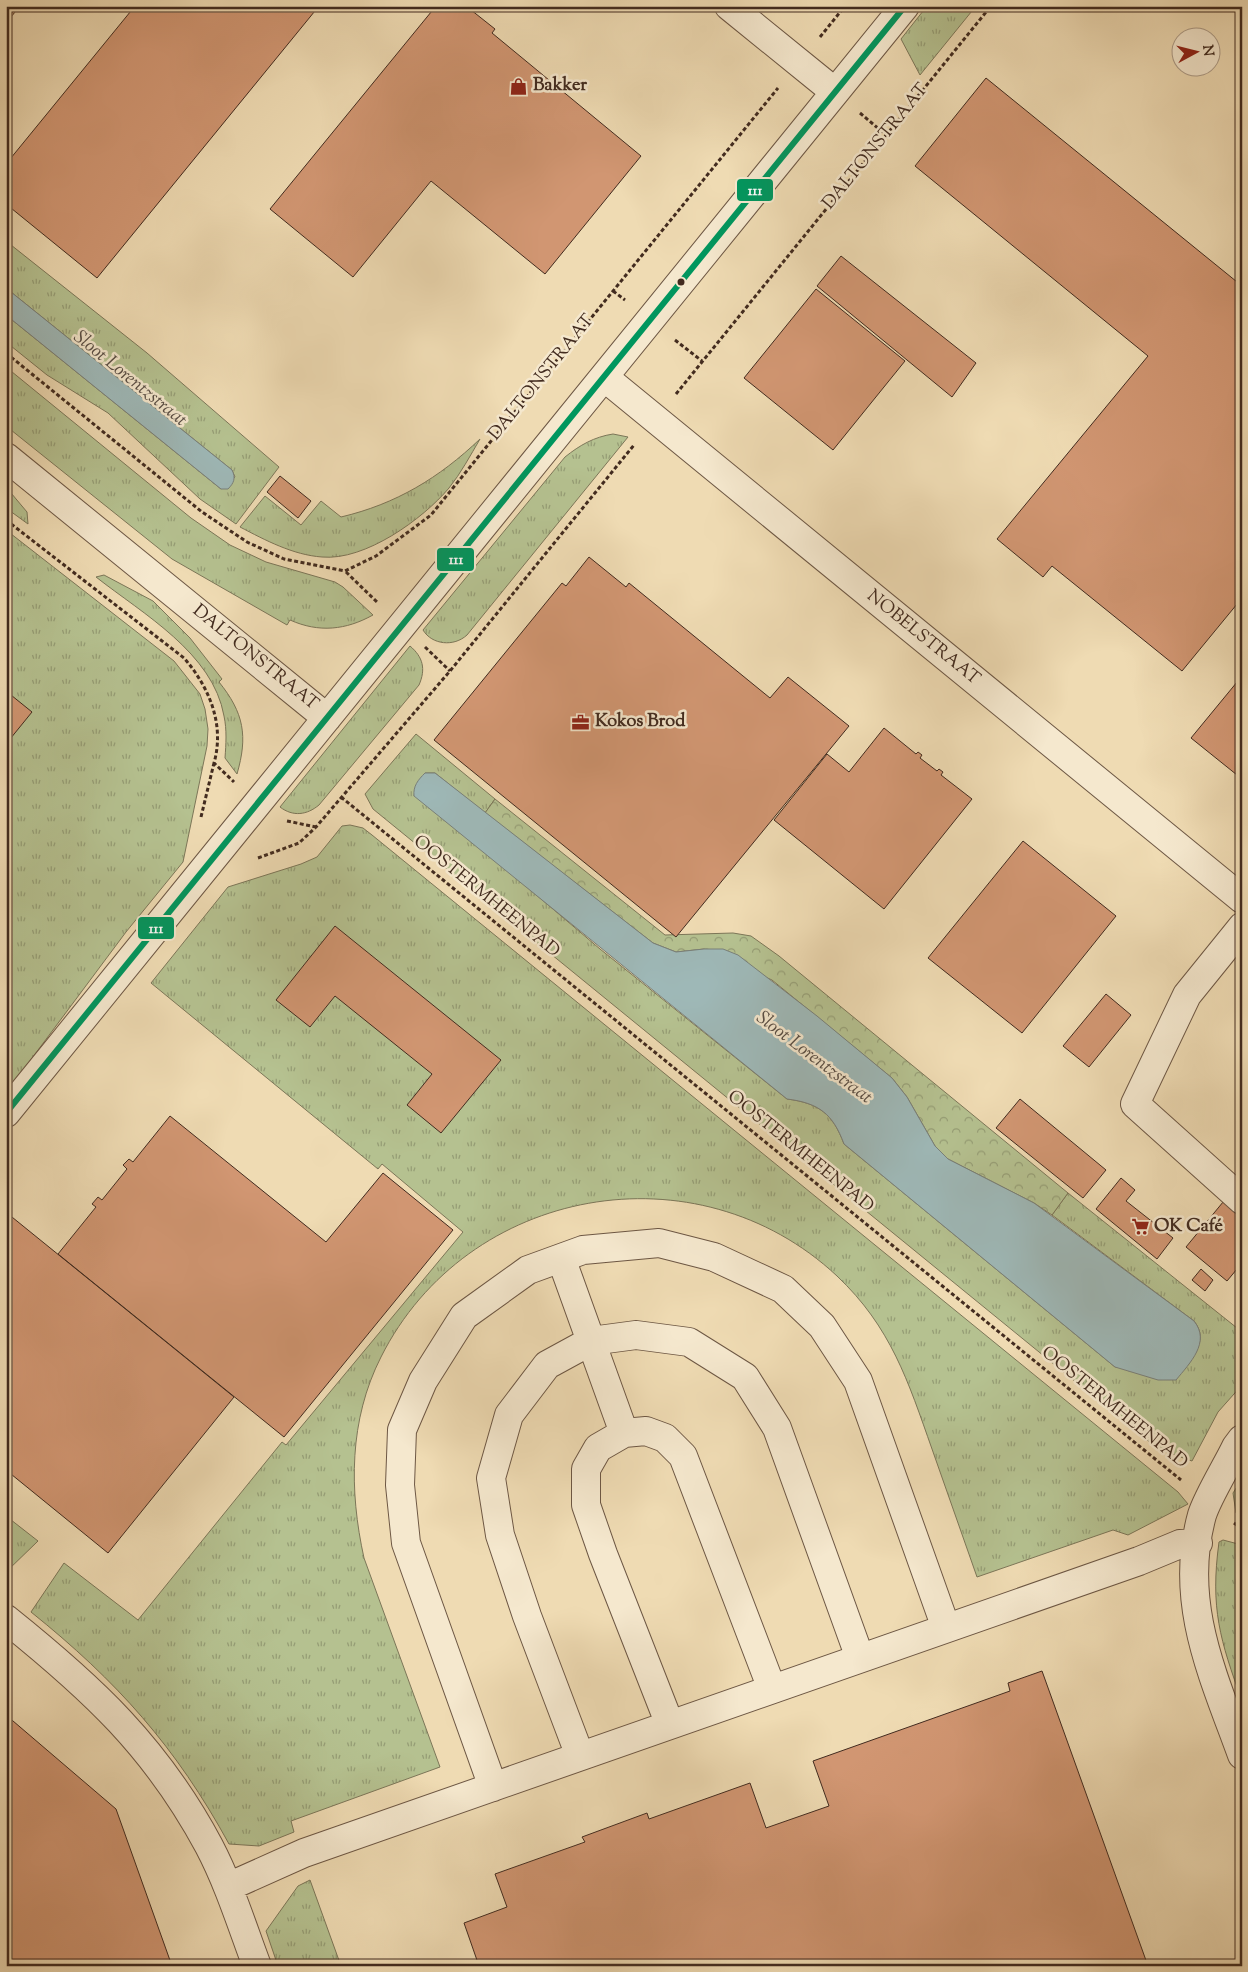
<svg xmlns="http://www.w3.org/2000/svg" width="1248" height="1972" font-family="'Sorts Mill Goudy',serif">
  <style>
    .grass { fill: url(#grass-tufts); stroke: #7c7658 }
    .forest { fill: url(#forest-crowns); stroke: #7c7658 }
    .water { fill: #9eb8b7; stroke: #79807a }
    .building { fill: #d19672; stroke: #422b1f }
    .lines { fill: none; stroke-linecap: round; stroke-linejoin: round }
    .minor-casing { stroke: #6d5744; stroke-width: 30 }
    .path { stroke: #422b1f; stroke-width: 3; stroke-dasharray: 4 2.5; stroke-linecap: butt }
    .minor { stroke: #f5e8ce; stroke-width: 28 }
    .bus-1-casing { stroke: #f5e8ce; stroke-width: 10 }
    .bus-1 { stroke: #00965e; stroke-width: 6 }
    .bus-dot { fill: #422b1f; stroke: #f5e8ce; stroke-width: 2 }
    .labels { text-anchor: middle; dominant-baseline: central; stroke-width: 5; stroke-linejoin: round; paint-order: stroke }
    .poi-label { font-size: 18px; font-weight: bold; fill: #422b1f; stroke: #f5e8ce; text-anchor: start }
    .street-label { font-size: 18px; fill: #422b1f; stroke: #f5e8ce }
    .water-label { font-size: 19px; font-style: italic; fill: #594e45; stroke: #f5e8ce }
    .line-badge { stroke: #f5e8ce; stroke-width: 2 }
    .badge-label { font-size: 14px; text-anchor: middle; font-weight: bold; fill: #fff }
  </style>
  <defs>
    <pattern id="grass-tufts" width="24" height="20" patternUnits="userSpaceOnUse" patternTransform="scale(1.25)"><rect width="24" height="20" fill="#b5c190"/><path d="M3 7l-1-3M5 7V3M7 7l1-3M15 17l-1-3M17 17v-4M19 17l1-3" fill="none" stroke="#959d75"/></pattern>
    <pattern id="forest-crowns" width="20" height="18" patternUnits="userSpaceOnUse" patternTransform="scale(1.25)"><rect width="20" height="18" fill="#b5c190"/><path d="M2 6a3 3 0 1 1 6 0M12 15a3 3 0 1 1 6 0" fill="none" stroke="#959d75"/></pattern>
  </defs>
  <rect width="100%" height="100%" fill="#efdbb3"/>
  <filter id="stains"><feTurbulence type="fractalNoise" baseFrequency=".004" numOctaves="4"/><feColorMatrix values="0 0 0 0 .2 0 0 0 0 .09 0 0 0 0 .02 0 0 0 .5 -.17"/></filter>
  <radialGradient id="worn" r=".72"><stop offset=".6" stop-color="#630" stop-opacity="0"/><stop offset="1" stop-color="#630" stop-opacity=".3"/></radialGradient>
  <path class="grass" d="M927,6H976L920,75L901,39Z
    M6,241L147,353L279,467L236,524L200,499L108,413L47,375L6,342V315L221,489L235,477L232,470L6,288Z
    M6,367L191,518L230,545L266,562L335,582L343,587L373,615C346,630 319,633 290,620L287,625L172,559L6,426Z
    M613,434L628,437L467,635C454,647 432,645 423,630L565,457C580,445 594,437 613,434Z
    M480,439C470,456 461,473 449,488C423,519 365,561 322,557C293,555 265,540 240,527L265,496L301,525L321,501L341,517C396,504 439,478 480,439Z
    M6,487L27,512L28,524L6,508Z
    M6,530L174,661L200,694L205,709L208,729L207,746L183,862L126,932L6,1093Z
    M104,575L153,601L190,638L222,679L219,682C244,713 248,736 237,774L225,758C226,744 227,730 224,716C213,653 143,614 96,577Z
    M410,646C423,657 426,669 419,685L319,805C307,815 293,817 280,807Z
    M416,734L495,799L485,813L435,773H425L527,887L600,949L787,1099C819,1103 833,1114 844,1144L1115,1367L1188,1365C1197,1349 1207,1338 1194,1321L1052,1215L1068,1193L1242,1332V1385L1218,1412L1192,1461L1158,1449L373,809L365,794Z
    M350,825L363,828L372,835L1178,1492L1188,1504L1128,1535L1113,1530L977,1577C962,1534 947,1492 932,1449C908,1381 891,1327 837,1276C697,1145 467,1186 381,1357C349,1420 349,1490 364,1558L440,1767L291,1821L294,1832L259,1846L229,1844C176,1747 117,1681 31,1612L64,1563L138,1620L282,1442L286,1445L463,1232L382,1164L378,1169L151,983L228,887L301,864L317,857L342,826Z
    M1242,1479V1518L1236,1513L1233,1493Z
    M6,1516L38,1541L6,1572Z
    M1223,1540L1242,1545V1701C1220,1640 1210,1608 1219,1542Z
    M310,1880L341,1966H278L266,1931L298,1886Z"/>
  <path class="forest" d="M495,799L665,935L733,933L751,936L779,956L1068,1193L1052,1215L1034,1203L948,1159L935,1146L907,1097L892,1078L772,980L704,949L676,952L653,943L485,813Z"/>
  <path class="water" d="M6,288L232,470C236,478 234,483 228,489H221L6,315Z
    M425,773H435L653,943L676,952L704,949H723L738,955L817,1016L892,1078L907,1097L935,1146L948,1159L1034,1203L1194,1321C1211,1342 1190,1363 1176,1380H1158L1115,1367L844,1144C833,1114 819,1103 787,1099L414,796C413,786 418,780 425,773Z"/>
  <path class="building" d="M6,6H20L6,23Z
    M135,6H319L97,278L6,204V164Z
    M436,6L460,8L466,6L495,29L492,33L641,156L545,274L431,181L353,277L270,209Z
    M986,78L1242,286V598L1182,671L1052,566L1043,577L997,539L1148,356L915,166Z
    M841,256L976,363L952,397L817,286Z
    M816,289L905,361L833,450L744,378Z
    M280,476L311,501L298,518L267,492Z
    M589,557L626,587L629,583L770,698L788,677L849,726L676,937L434,740L562,583L566,586Z
    M1242,676V779L1191,738Z
    M6,691L32,712L6,744Z
    M884,728L916,754L918,752L922,755L920,758L937,771L939,769L943,772L941,775L972,799L884,909L774,820L827,754L849,772Z
    M1023,841L1116,916L1022,1033L928,958Z
    M335,926L501,1060L441,1133L407,1105L432,1074L335,996L310,1027L276,1000Z
    M1106,994L1131,1015L1089,1067L1063,1046Z
    M1020,1099L1106,1170L1083,1198L996,1128Z
    M170,1116L326,1242L383,1173L453,1230L284,1437L58,1254L96,1207L92,1204L98,1197L102,1200L127,1169L123,1165L129,1159L133,1162Z
    M1121,1178L1135,1190L1126,1201L1173,1238L1157,1259L1096,1209Z
    M1242,1179V1263L1227,1281L1186,1247Z
    M7,1213L234,1397L108,1553L6,1470Z
    M1201,1269L1213,1280L1205,1291L1192,1280Z
    M1042,1671L1148,1966H479L464,1923L507,1907L495,1874L585,1842L582,1837L647,1813L649,1819L750,1783L766,1828L829,1806L813,1761L1010,1691L1008,1683Z
    M6,1715L116,1809L172,1966H6Z"/>
  <g class="lines">
    <defs>
      <path id="minor" d="M729,6L835,92
        M604,377L1242,899
        M6,457L327,718
        M1242,927L1187,995L1135,1104L1242,1200
        M6,1113L905,6
        M561,1258L624,1433
        M1242,1439L1236,1447C1227,1466 1208,1496 1202,1515C1178,1602 1213,1675 1242,1755
        M6,1619C92,1688 156,1747 209,1846C229,1884 242,1926 257,1966
        M670,1725L603,1554L586,1505V1469L598,1448L624,1433L646,1431L665,1438L683,1456L772,1689
        M580,1756L527,1616L500,1535L491,1478L509,1415L547,1365L591,1341L636,1335L689,1342L745,1377L777,1428L860,1658
        M493,1787L406,1543L400,1485L402,1430L423,1381L464,1316L528,1270L583,1250L659,1243L714,1257L783,1289L822,1326L858,1381L946,1628
        M228,1887L304,1853L1139,1561L1180,1544L1198,1543"/>
    </defs>
    <use href="#minor" class="minor-casing"/>
    <path class="path" d="M820,37L845,6
      M860,113L886,135
      M613,291L625,300
      M675,340L702,361
      M6,353L202,512L247,542L284,559L345,571L376,556L431,515L778,88
      M676,394L991,6
      M6,520L184,658C209,687 225,724 214,763L234,782
      M346,572L377,602
      M425,647L450,671
      M341,797L1181,1480
      M201,817L214,763
      M287,821L316,827
      M258,858L299,843L316,827L450,671L634,445
      M1234,1523L1242,1529"/>
    <use href="#minor" class="minor"/>
    <defs>
      <path id="bus-1" d="M6,1113L905,6"/>
    </defs>
    <use href="#bus-1" class="bus-1-casing"/>
    <use href="#bus-1" class="bus-1"/>
  </g>
  <defs>
    <symbol id="shop-bare" viewBox="-9 -9 18 18"><path d="M-5-2.5h2.3a2.7 3.5 0 0 1 5.4 0H5L5.5 6h-11ZM-1.5-2.5h3a1.5 2.3 0 0 0-3 0Z" fill="#8f2418" stroke="#f5e8ce" stroke-width="2.5" paint-order="stroke"/></symbol>
    <symbol id="office-bare" viewBox="-9 -9 18 18"><path d="M-6-3h4V-5.5h4V-3h4V5H-6ZM-1-4.5V-3h2v-1.5ZM-6 0V1H6V0Z" fill="#8f2418" stroke="#f5e8ce" stroke-width="2.5" paint-order="stroke"/></symbol>
    <symbol id="supermarket-bare" viewBox="-9 -9 18 18"><path d="M-6-5.5h2.5l.6 2H6L4.5 2H-2.5L-4.4-4H-6ZM-1.5 3.2a1.3 1.3 0 1 0 .1 0ZM3 3.2a1.3 1.3 0 1 0 .1 0Z" fill="#8f2418" stroke="#f5e8ce" stroke-width="2.5" paint-order="stroke"/></symbol>
  </defs>
  <g fill-rule="evenodd">
    <use href="#shop-bare" x="506" y="74" width="25" height="25"/>
    <use href="#office-bare" x="568" y="710" width="25" height="25"/>
    <use href="#supermarket-bare" x="1128" y="1214" width="25" height="25"/>
  </g>
  <circle class="bus-dot" cx="681" cy="282" r="4.5"/>
  <g class="labels">
    <g class="poi-label">
      <text x="533" y="86">Bakker</text>
      <text x="595" y="722">Kokos Brod</text>
      <text x="1154" y="1227">OK Café</text>
    </g>
    <g class="street-label">
      <text transform="translate(876 147) rotate(-51)">DALTONSTRAAT</text>
      <text transform="translate(542 378) rotate(-51)">DALTONSTRAAT</text>
      <text transform="translate(923 638) rotate(39)">NOBELSTRAAT</text>
      <text transform="translate(255 658) rotate(39)">DALTONSTRAAT</text>
      <text transform="translate(486 897) rotate(39)">OOSTERMHEENPAD</text>
      <text transform="translate(800 1152) rotate(39)">OOSTERMHEENPAD</text>
      <text transform="translate(1114 1408) rotate(39)">OOSTERMHEENPAD</text>
    </g>
    <g class="water-label">
      <text transform="translate(130 379) rotate(39)">Sloot Lorentzstraat</text>
      <text transform="translate(814 1058) rotate(37)">Sloot Lorentzstraat</text>
    </g>
  </g>
  <g class="line-badge">
    <rect x="736" y="178" width="38" height="24" rx="5" fill="#00965e"/>
    <rect x="436" y="547" width="39" height="25" rx="5" fill="#00965e"/>
    <rect x="137" y="916" width="38" height="24" rx="5" fill="#00965e"/>
  </g>
  <g class="badge-label">
    <text x="755" y="195">111</text>
    <text x="456" y="564">111</text>
    <text x="156" y="933">111</text>
  </g>
  <rect width="1248" height="1972" fill="none" stroke="#efdbb3" stroke-width="25"/>
  <rect x="8" y="8" width="1233" height="1957" fill="none" stroke="#422b1f" stroke-width="2.5"/>
  <rect x="12" y="12" width="1223" height="1947" fill="none" stroke="#422b1f"/>
  <g transform="translate(1196 52) rotate(83)"><circle r="24" fill="#f5e8ce" stroke="#ad9c88"/>
  <path d="M0-4L9 19L0 12L-9 19Z" fill="#8f2418"/>
  <text y="-8" font-size="14" font-weight="bold" text-anchor="middle" fill="#422b1f">N</text>
  </g>
  <rect width="100%" height="100%" filter="url(#stains)"/>
  <rect width="100%" height="100%" fill="url(#worn)"/>
</svg>
